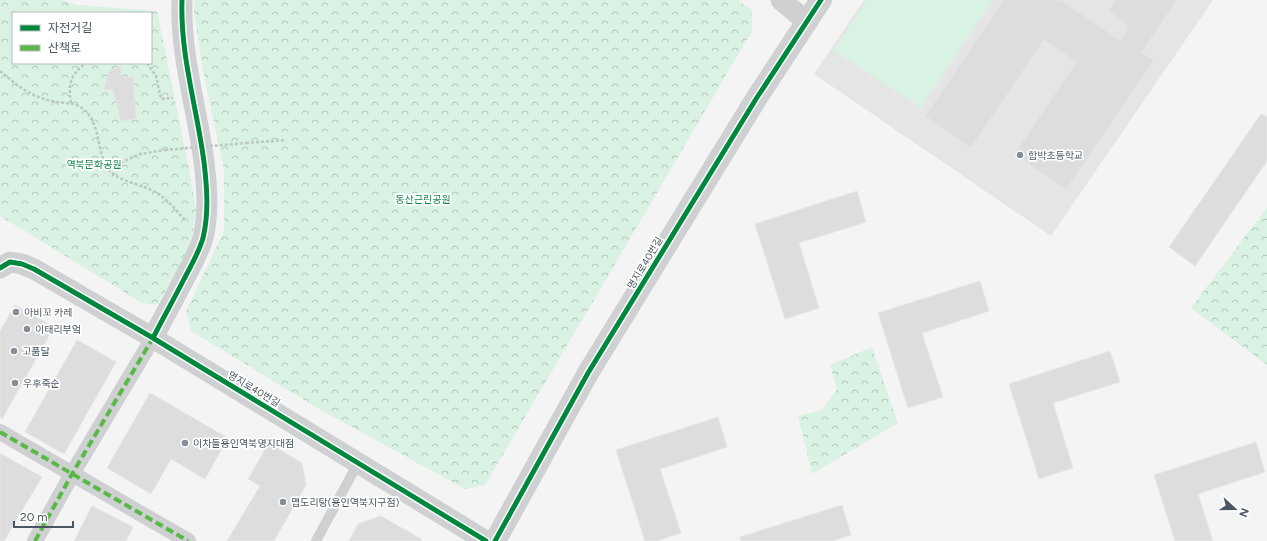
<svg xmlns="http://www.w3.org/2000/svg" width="1267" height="541" font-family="Figtree,'Noto Sans KR',sans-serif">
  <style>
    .education { fill: #e6e5e6 }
    .forest { fill: url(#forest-crowns); fill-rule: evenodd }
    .garden { fill: #d9f2e3 }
    .building { fill: #ddddde; stroke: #e5e6e7 }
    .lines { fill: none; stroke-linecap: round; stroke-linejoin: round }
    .path { stroke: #bcc7c4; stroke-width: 2.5; stroke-dasharray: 3 2; stroke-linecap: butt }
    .service { stroke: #ced0d2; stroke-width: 10 }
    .pedestrian { stroke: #ced0d2; stroke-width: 16 }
    .minor { stroke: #ced0d2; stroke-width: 21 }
    .tertiary { stroke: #ced0d2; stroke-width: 22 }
    .path-bridge { stroke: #bcc7c4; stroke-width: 2.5; stroke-dasharray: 3 2; stroke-linecap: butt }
    .quiet { stroke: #58b947; stroke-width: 4; stroke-dasharray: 8 4; stroke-linecap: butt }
    .cycleway-casing { stroke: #fff; stroke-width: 8 }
    .cycleway { stroke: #00873e; stroke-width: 5 }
    .poi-dot { fill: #868d94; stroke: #fff; stroke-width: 1.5 }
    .labels { text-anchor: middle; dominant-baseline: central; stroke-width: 3.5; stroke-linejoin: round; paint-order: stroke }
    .poi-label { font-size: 10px; fill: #4a5661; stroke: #fff; text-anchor: start }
    .park-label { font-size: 10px; fill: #17864f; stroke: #fff }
    .street-label { font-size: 10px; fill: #4a5661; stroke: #fff }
  </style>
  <defs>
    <pattern id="forest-crowns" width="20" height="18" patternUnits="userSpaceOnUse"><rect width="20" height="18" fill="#d9f2e3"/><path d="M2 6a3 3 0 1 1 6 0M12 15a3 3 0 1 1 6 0" fill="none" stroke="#b2c7bb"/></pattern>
  </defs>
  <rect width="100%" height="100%" fill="#f4f4f4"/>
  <path class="education" d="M864,0H1213L1051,236L814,74Z"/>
  <path class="forest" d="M0,0H63L76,5L157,11L190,174L196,210L191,243L176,275L156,305L142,303L0,216ZM13,13H151V63H13Z
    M195,0H738L752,10V31L485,485L465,489L319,409L191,331L186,311L224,231V170L202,66L194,12Z
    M1267,207V365L1191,308Z
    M872,347L898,423L812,474L798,416L822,410L837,389L830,365Z"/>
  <path class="garden" d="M867,0H993L921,108L833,50Z"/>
  <path class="building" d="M1003,0H1061L1120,40L1129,26L1108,11L1116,0H1177L1142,52L1154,60L1066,190L1014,154L1076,62L1044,40L971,148L925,116Z
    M120,66L122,77H133L136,119L121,121L113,90L104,89L109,71Z
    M1261,114L1267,117V161L1195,266L1169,247Z
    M857,191L866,222L799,243L819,308L785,319L755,224Z
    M980,281L989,311L922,333L943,397L908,408L878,313Z
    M15,305L54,327L2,419L0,417V331Z
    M77,340L116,362L64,454L25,432Z
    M1110,351L1120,382L1053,403L1073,468L1039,479L1009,384Z
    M150,393L228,438L205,479L171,459L151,494L107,468Z
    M718,417L727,447L660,469L681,533L657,541H645L616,450Z
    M1256,442L1265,472L1198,494L1213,541H1175L1154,475Z
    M269,443L302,463L306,485L274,541H227L260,486L248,479Z
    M0,453L42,477L4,541H0Z
    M842,505L851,535L832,541H741L740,537Z
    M92,506L133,527L126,541H74Z
    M381,516L421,539L422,541H349L358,524Z"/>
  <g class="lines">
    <path class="path" d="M147,63L156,76L161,99L173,98
      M0,71C17,85 29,96 52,101C63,104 74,101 83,109C101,123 96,149 107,167C114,181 142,184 155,192C167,198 176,211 186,221
      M71,103C68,84 70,75 86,63
      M246,143L286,140
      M107,169L140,154L165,150"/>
    <path class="service" d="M316,541L358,463"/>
    <path class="pedestrian" d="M0,432L188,541
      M35,541L72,474L153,338"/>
    <path class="minor" d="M781,0L807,22
      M0,268L10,262L22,264L34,269L153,338L486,541
      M153,338C163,318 174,299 184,279C191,266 199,252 203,238C209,213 207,187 204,162C197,108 180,55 182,0"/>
    <path class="tertiary" d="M495,541L588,373L756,99L821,0"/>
    <path class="path-bridge" d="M165,150L246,143"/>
    <path class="quiet" d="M0,432L188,541
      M35,541L72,474L153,338"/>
    <defs>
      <path id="cycleway" d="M0,268L10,262L22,264L34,269L153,338L486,541
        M153,338C163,318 174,299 184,279C191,266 199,252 203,238C209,213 207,187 204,162C197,108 180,55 182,0
        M495,541L588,373L756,99L821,0"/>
    </defs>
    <use href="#cycleway" class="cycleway-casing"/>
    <use href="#cycleway" class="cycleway"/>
  </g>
  <g class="poi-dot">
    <circle cx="1020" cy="155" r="4"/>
    <circle cx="16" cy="312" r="4"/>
    <circle cx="27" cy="329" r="4"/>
    <circle cx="14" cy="351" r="4"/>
    <circle cx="15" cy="383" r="4"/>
    <circle cx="185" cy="443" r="4"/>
    <circle cx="283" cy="502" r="4"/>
  </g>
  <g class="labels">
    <g class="poi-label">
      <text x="1028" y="155">함박초등학교</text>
      <text x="24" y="312">아비꼬 카레</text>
      <text x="35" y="329">이태리부엌</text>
      <text x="22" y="351">고품달</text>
      <text x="23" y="383">우후죽순</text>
      <text x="193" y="443">이차돌용인역북명지대점</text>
      <text x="291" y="502">맵도리탕(용인역북지구점)</text>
    </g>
    <g class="park-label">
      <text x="94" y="164">역북문화공원</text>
      <text x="423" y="199">동산근린공원</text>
    </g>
    <g class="street-label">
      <text transform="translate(645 263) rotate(-59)">명지로40번길</text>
      <text transform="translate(254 389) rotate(31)">명지로40번길</text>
    </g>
  </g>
  <rect x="12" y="12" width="140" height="52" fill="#ffffff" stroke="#b7bbc0"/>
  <rect x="20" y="25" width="20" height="6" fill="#00873e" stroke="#b7bbc0"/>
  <text x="48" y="32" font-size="12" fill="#4a5661">자전거길</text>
  <rect x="20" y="45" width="20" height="6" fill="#58b947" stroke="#b7bbc0"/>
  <text x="48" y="52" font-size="12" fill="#4a5661">산책로</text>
  <g transform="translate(1235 509) rotate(111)" stroke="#ffffff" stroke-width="3" paint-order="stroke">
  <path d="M0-3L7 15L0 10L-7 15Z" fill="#4a5661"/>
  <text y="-6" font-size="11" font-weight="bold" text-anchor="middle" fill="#4a5661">N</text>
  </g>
  <path d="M14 521v6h59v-6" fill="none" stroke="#4a5661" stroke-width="2"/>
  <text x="20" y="521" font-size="12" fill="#4a5661" stroke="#ffffff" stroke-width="3" paint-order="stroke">20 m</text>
</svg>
